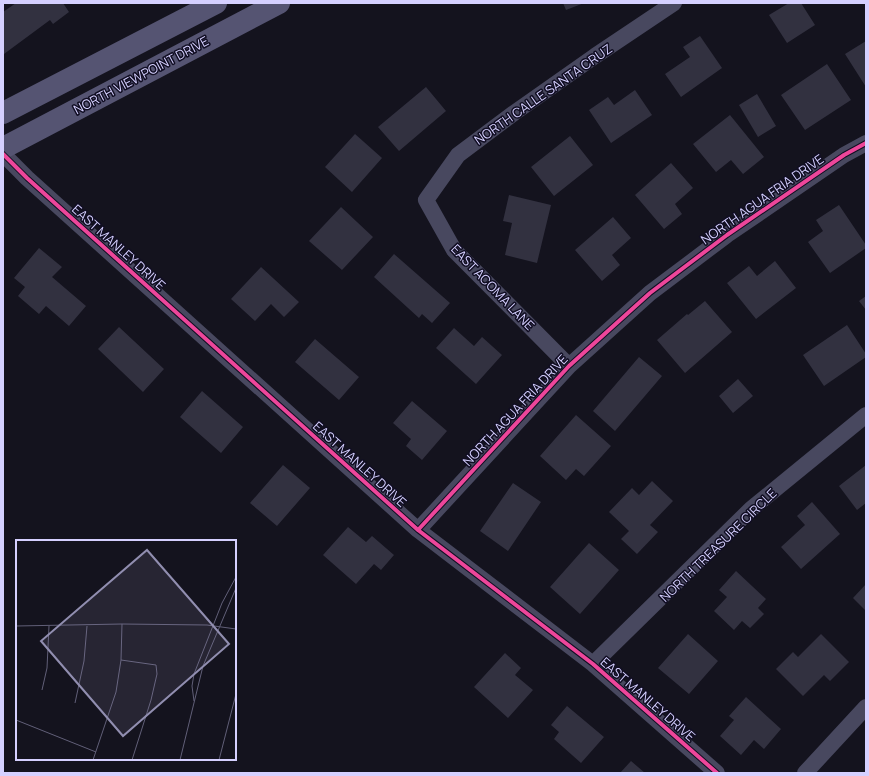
<svg xmlns="http://www.w3.org/2000/svg" width="869" height="776" font-family="Manrope,sans-serif">
  <style>
    .building { fill: #323140 }
    .lines { fill: none; stroke-linecap: round; stroke-linejoin: round }
    .street { stroke: #48485f; stroke-width: 16 }
    .secondary { stroke: #555472; stroke-width: 22 }
    .cycleway-casing { stroke: #110e23; stroke-width: 6 }
    .cycleway { stroke: #ed469a; stroke-width: 4 }
    .labels { text-anchor: middle; dominant-baseline: central; stroke-width: 3; stroke-linejoin: round; paint-order: stroke }
    .street-label { font-size: 13px; fill: #d5d0ff; stroke: #110e23 }
    .inset-road { fill: none; stroke: #615f78; stroke-width: 1 }
    .view { fill: #918eb0; fill-opacity: 0.15; stroke: #918eb0; stroke-width: 2 }
    .inset-edge { fill: none; stroke: #d5d0ff; stroke-width: 2 }
  </style>
  <rect width="100%" height="100%" fill="#14131e"/>
  <path class="building" d="M16,3H63L69,12L53,24L50,20L4,54L3,12Z
    M563,3H584L566,10Z
    M789,3H801L815,25L787,43L769,15Z
    M700,36L722,68L681,97L665,74L690,57L683,47Z
    M866,41V87L845,54Z
    M827,64L851,100L805,130L781,95Z
    M426,87L446,111L399,151L378,127Z
    M635,90L652,115L611,143L589,110L608,97L614,105Z
    M757,94L776,126L758,137L739,105Z
    M730,115L764,157L743,174L731,160L716,172L693,144Z
    M355,134L382,158L352,192L325,167Z
    M570,136L593,165L554,196L531,167Z
    M671,163L693,188L675,204L682,214L664,229L635,195Z
    M509,195L551,205L537,263L505,255L512,223L503,221Z
    M839,205L866,245V248L830,273L808,242L823,231L816,220Z
    M341,207L373,237L342,270L309,241Z
    M613,217L631,238L612,255L620,265L602,281L575,250Z
    M39,248L62,267L52,277L86,306L69,326L46,306L39,314L18,296L25,287L14,278Z
    M394,254L450,303L432,323L422,314L419,318L374,277Z
    M775,261L796,288L756,319L727,283L749,266L757,276Z
    M261,267L299,302L284,317L271,304L255,321L231,299Z
    M866,296V310L859,301Z
    M705,301L732,332L685,373L657,340L687,314L688,315Z
    M847,325L866,354V357L824,386L803,355Z
    M119,327L164,369L143,392L98,349Z
    M454,328L474,346L482,337L502,355L476,384L436,348Z
    M315,339L359,377L339,400L295,362Z
    M639,357L662,376L615,431L593,411Z
    M738,379L753,396L733,413L719,396Z
    M202,391L243,427L221,453L180,417Z
    M412,401L447,431L422,460L406,446L411,439L393,423Z
    M576,415L611,446L584,476L576,469L566,480L540,456Z
    M283,465L310,488L277,526L250,503Z
    M866,465V503L857,510L839,486Z
    M652,481L673,501L650,525L658,532L637,554L621,539L629,531L609,512L632,488L639,495Z
    M513,483L541,502L508,551L480,531Z
    M812,502L840,534L801,569L781,547L805,525L797,516Z
    M348,527L366,542L372,536L394,555L381,570L374,564L356,584L323,555Z
    M589,543L619,570L580,614L550,587Z
    M736,571L766,599L758,608L764,614L750,628L742,621L734,630L714,611L727,597L719,590Z
    M866,584V611L853,598Z
    M688,634L718,661L689,694L658,668Z
    M821,634L849,662L830,681L824,675L803,696L776,669L793,652L798,657Z
    M505,653L521,668L515,675L533,690L508,718L474,687Z
    M746,697L781,729L764,749L754,740L741,755L720,736L734,720L729,716Z
    M567,706L604,737L581,763L554,739L559,732L551,725Z
    M631,761L645,773H620Z"/>
  <g class="lines">
    <path class="street" d="M3,154L27,178L418,530L593,664L717,773
      M569,366L454,250L426,200L458,155L514,113L595,56L674,3
      M418,530L569,366L650,293L727,235L844,155L866,143
      M593,664L751,509L866,415
      M805,773L866,707"/>
    <path class="secondary" d="M3,113L216,3
      M3,148L279,3"/>
    <defs>
      <path id="cycleway" d="M3,154L27,178L418,530L593,664L717,773
        M418,530L569,366L650,293L727,235L844,155L866,143"/>
    </defs>
    <use href="#cycleway" class="cycleway-casing"/>
    <use href="#cycleway" class="cycleway"/>
  </g>
  <g class="labels">
    <g class="street-label">
      <text transform="translate(141 75) rotate(-28)">NORTH VIEWPOINT DRIVE</text>
      <text transform="translate(543 94) rotate(-35)">NORTH CALLE SANTA CRUZ</text>
      <text transform="translate(762 199) rotate(-35)">NORTH AGUA FRIA DRIVE</text>
      <text transform="translate(119 247) rotate(42)">EAST MANLEY DRIVE</text>
      <text transform="translate(493 287) rotate(46)">EAST ACOMA LANE</text>
      <text transform="translate(515 410) rotate(-47)">NORTH AGUA FRIA DRIVE</text>
      <text transform="translate(360 464) rotate(42)">EAST MANLEY DRIVE</text>
      <text transform="translate(718 545) rotate(-44)">NORTH TREASURE CIRCLE</text>
      <text transform="translate(648 699) rotate(41)">EAST MANLEY DRIVE</text>
    </g>
  </g>
  <g transform="translate(16 540)">
    <rect width="220" height="220" fill="#14131e"/>
    <path class="inset-road" d="M0,86L106,84L191,85L220,89M105,120L140,125L141,134L135,160L116,220M26,150L31,128L33,86M178,161L176,146L178,134L206,63L220,37M59,163L68,121L71,86M0,180L80,212M77,220L100,152L105,120L106,84M164,220L187,126L220,48M203,220L220,154"/>
    <path class="view" d="M131,10L213,104L107,196L25,101Z"/>
    <rect width="220" height="220" class="inset-edge"/>
  </g>
  <rect width="869" height="776" fill="none" stroke="#d5d0ff" stroke-width="8"/>
</svg>
